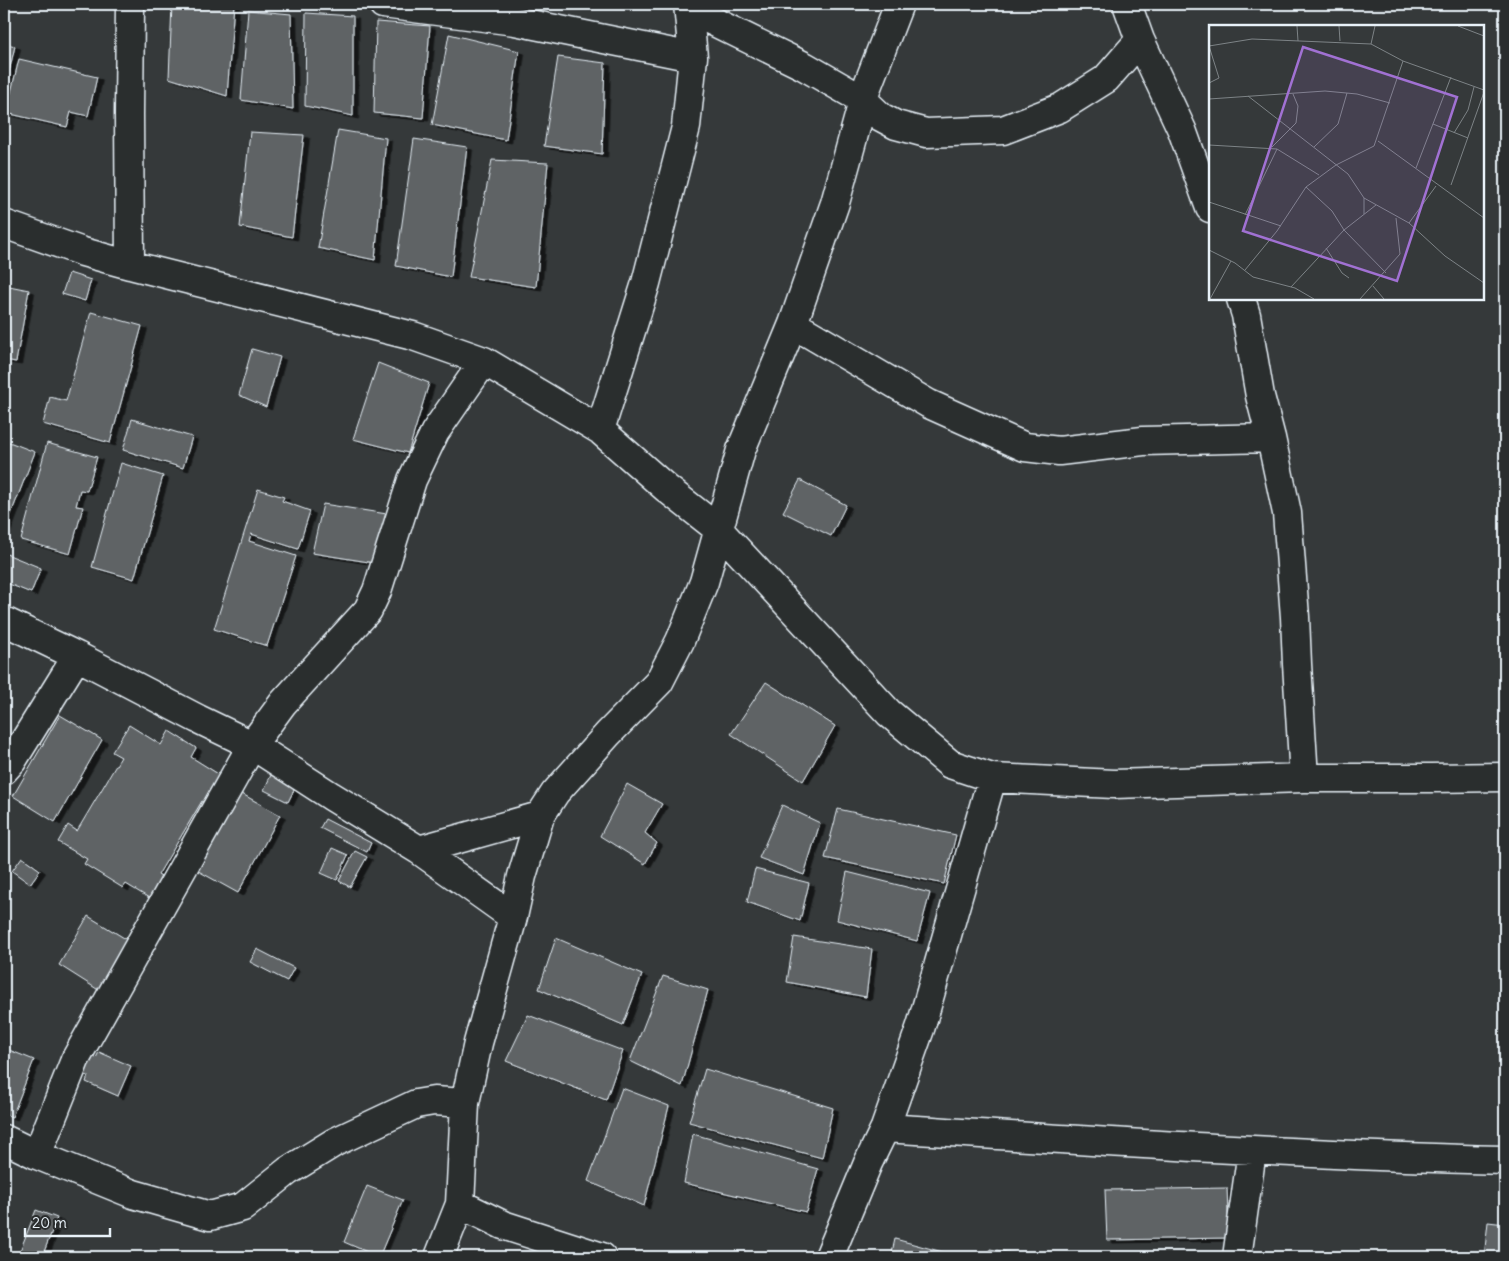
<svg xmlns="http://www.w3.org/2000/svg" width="1509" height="1261" font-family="Delius,sans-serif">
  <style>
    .building { fill: #5f6365; stroke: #e8f1f8; filter: url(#shadow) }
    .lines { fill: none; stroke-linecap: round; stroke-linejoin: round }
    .minor-casing { stroke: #e8f1f8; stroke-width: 31 }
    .minor { stroke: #2a2d2e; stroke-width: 28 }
    .inset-road { fill: none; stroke: #7d8386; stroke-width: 1 }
    .view { fill: #a171d3; fill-opacity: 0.15; stroke: #a171d3; stroke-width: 2.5 }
    .inset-edge { fill: none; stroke: #e8f1f8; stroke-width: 2.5 }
  </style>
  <defs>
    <filter id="shadow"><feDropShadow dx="5.5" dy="3" stdDeviation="0" flood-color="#0009"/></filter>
  </defs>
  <rect width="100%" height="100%" fill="#35393a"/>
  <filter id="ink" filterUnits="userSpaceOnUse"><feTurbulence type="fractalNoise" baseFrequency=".02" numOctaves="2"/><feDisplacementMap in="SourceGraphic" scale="10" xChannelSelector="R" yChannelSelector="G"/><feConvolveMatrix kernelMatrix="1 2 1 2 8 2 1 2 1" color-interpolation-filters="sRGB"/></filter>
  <g filter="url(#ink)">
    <path class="building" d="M172,4H234L227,96L169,78Z
      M248,10L291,14L293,109L241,100Z
      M306,13L353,16V116L305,106Z
      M376,22L430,26L423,118L374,113Z
      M449,34L519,51L506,140L432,125Z
      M4,43L15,46L4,93Z
      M558,57L605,63L602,154L544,146Z
      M19,59L97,77L88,116L71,112L67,127L6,113Z
      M338,130L386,138L375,260L318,248Z
      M250,132L304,135L292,237L240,227Z
      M414,139L467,147L451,277L396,266Z
      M492,160L548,163L536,287L469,277Z
      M69,273L91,280L85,301L62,294Z
      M4,285L29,290L16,362L4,360Z
      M91,312L142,326L110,443L43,424L50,397L66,401Z
      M252,349L280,357L266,407L239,395Z
      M378,363L429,383L408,453L353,439Z
      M132,419L192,437L183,468L123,450Z
      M4,440L35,452L4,532Z
      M47,443L97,457L87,491L80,490L76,506L83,507L70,554L21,540Z
      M121,463L163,476L134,579L92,567Z
      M800,480L846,505L831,536L783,512Z
      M258,489L284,497L282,501L310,511L298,549L251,534L249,541L296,556L267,646L214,629Z
      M323,504L387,514L375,563L312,553Z
      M4,553L41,568L31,593L4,582Z
      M766,682L835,726L803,781L731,734Z
      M60,715L102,740L55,822L13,796Z
      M129,725L161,745L169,731L196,748L191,757L223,777L207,804L202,801L158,875L167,881L154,901L126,884L123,888L84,864L87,859L58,842L68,825L77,831L121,757L112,752Z
      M271,775L295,788L288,802L264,790Z
      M627,784L662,804L645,833L657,843L645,864L600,836Z
      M233,789L280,815L238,893L191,867Z
      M782,805L820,823L804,875L759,858Z
      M838,809L956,835L944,884L825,858Z
      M325,819L371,843L367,852L320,828Z
      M332,848L348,855L337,880L321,873Z
      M355,851L367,857L350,887L339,881Z
      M22,857L40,870L30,884L12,871Z
      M755,869L809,883L800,921L747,902Z
      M847,872L930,893L917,941L837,920Z
      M88,916L129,941L100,991L59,965Z
      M794,937L872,949L866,997L787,982Z
      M556,938L642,975L623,1025L539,989Z
      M257,949L294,968L287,981L250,962Z
      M663,976L708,990L682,1086L630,1061Z
      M528,1015L623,1051L606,1100L506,1061Z
      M4,1048L34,1060L12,1117L4,1114Z
      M99,1052L131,1066L118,1096L86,1082L88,1076L81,1073L89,1055L96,1058Z
      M705,1069L833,1108L822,1158L689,1122Z
      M622,1088L669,1106L644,1206L588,1181Z
      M693,1134L818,1169L806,1212L684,1183Z
      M367,1186L403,1200L379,1257L344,1242Z
      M1227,1188L1229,1238L1107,1240L1105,1190Z
      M36,1210L57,1218L42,1257H22L18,1256Z
      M1488,1222L1505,1224V1257H1484Z
      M895,1239L961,1257H891Z
      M990,1249L1035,1257H989Z"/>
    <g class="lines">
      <defs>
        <path id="minor" d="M130,4L129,114L130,265
          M383,4L515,21L693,57
          M1127,4L1140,40L1182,130L1210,208
          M690,10L804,66L863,100L881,117L896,125L926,133L1003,130L1060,108L1106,79L1140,40
          M4,224L83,252L130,265L413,336L484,361L600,430L666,488L718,529L889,713L950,764L992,778L1114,784L1304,778H1430L1505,777
          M1241,299L1246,315L1260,396L1271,438L1287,513L1295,617L1297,664L1304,778
          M793,324L929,404L1025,447L1059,451L1143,441L1271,438
          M600,430L646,283L686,127L693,57L688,4
          M4,621L77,656L198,719L252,745L331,796L419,850L513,917
          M4,770L12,761L77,656
          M419,850L540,816
          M885,1128C1092,1141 1298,1155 1505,1160
          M4,1139L37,1155L133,1194L210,1216L243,1207L288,1171L335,1142L416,1104L434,1101L465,1103
          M37,1155L75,1060L252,745L283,703L368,610L377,591L412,480L435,432L484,361
          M460,1204L503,1225L602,1257
          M439,1257L460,1204L465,1103L478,1043L513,917L522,876L540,816L555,793L608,734L659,682L680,641L704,582L741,450L793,324L835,203L867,87L899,4
          M829,1257L868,1163L885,1128L921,1026L992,778
          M1237,1257L1252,1151"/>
      </defs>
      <use href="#minor" class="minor-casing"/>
      <use href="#minor" class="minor"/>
    </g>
  </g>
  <g transform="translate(1209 25)">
    <rect width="275" height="275" fill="#35393a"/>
    <path class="inset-road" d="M88,1L89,16M130,1L131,16M249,1L275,11M162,19L166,1M0,21L43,14L162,19L194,36L275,65M0,58L10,53L0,21M39,71L139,149L155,173L200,198L236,231L275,258M0,74L116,66L148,69L181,78M224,99L259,113M245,108L259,85L265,62M169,116L275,193M0,120L68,124L110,150M63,122L87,98L89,81L84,69M105,122L129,99L138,68M207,143L242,52M242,160L275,67M97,162L123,186L135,205L177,248M0,177L72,201M155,189V173M36,190L68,124M200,198L227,161M117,223L133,248L140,253M0,225L26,238L44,252L86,263L105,274M36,245L68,206L97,162L127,140L165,121L194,36M164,261L175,274M82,262L135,205L167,180M1,274L22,236M151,274L191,229L187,193"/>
    <path class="view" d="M94,22L248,72L188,256L34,206Z"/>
    <rect width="275" height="275" class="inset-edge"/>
  </g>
  <rect width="1509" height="1261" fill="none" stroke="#2a2d2e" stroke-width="20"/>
  <rect x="10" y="10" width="1489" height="1241" fill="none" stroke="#e8f1f8" stroke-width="2" filter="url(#ink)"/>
  <path d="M25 1228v8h85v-8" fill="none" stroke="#e8f1f8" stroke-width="2.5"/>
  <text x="32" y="1228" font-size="15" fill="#e8f1f8" stroke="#2a2d2e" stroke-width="4" paint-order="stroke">20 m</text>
</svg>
